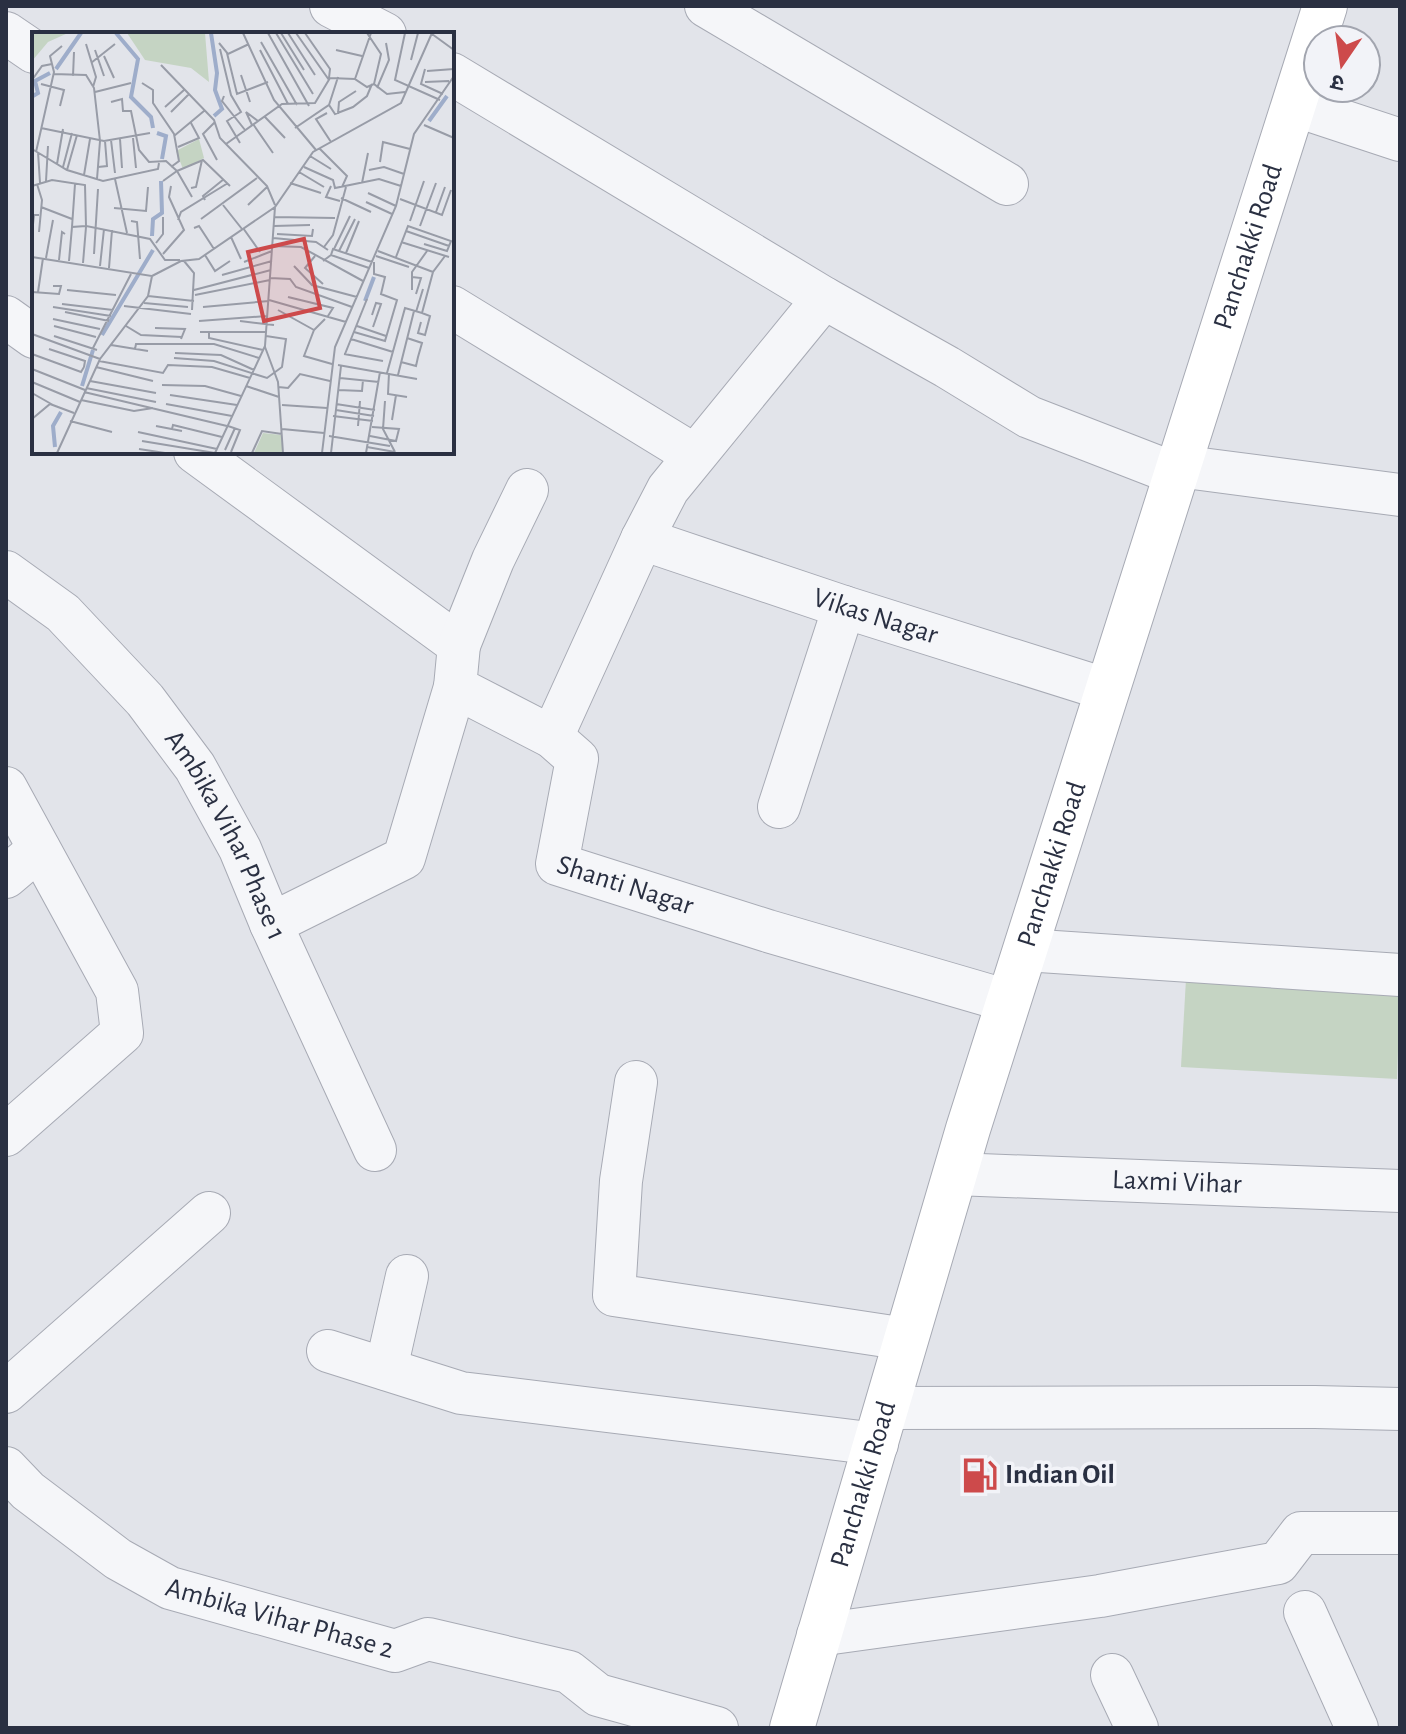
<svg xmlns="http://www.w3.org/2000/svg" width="1406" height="1734" font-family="'Alegreya Sans','Noto Sans Devanagari',sans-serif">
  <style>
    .green { fill: #c5d4c3 }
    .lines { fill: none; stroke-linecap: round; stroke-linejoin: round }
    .street-casing { stroke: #a7aab4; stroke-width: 44 }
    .secondary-casing { stroke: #a7aab4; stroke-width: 46 }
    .street { stroke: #f5f6f9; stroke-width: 42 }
    .secondary { stroke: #fff; stroke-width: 44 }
    .labels { text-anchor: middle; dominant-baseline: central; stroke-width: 7; stroke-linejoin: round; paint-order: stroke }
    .street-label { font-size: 28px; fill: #2a3042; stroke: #f2f3f8 }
    .poi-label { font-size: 28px; font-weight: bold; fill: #2a3042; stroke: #f2f3f8; text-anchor: start }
    .inset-river { fill: none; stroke: #9eadca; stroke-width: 4 }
    .inset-road { fill: none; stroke: #989ca7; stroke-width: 2 }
    .view { fill: #cd4a4b; fill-opacity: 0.15; stroke: #cd4a4b; stroke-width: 4 }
    .inset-edge { fill: none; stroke: #2a3042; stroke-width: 4 }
  </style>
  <rect width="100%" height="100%" fill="#e2e4ea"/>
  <path class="green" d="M1186,979L1400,992L1397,1079L1181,1067Z"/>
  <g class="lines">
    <defs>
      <g id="street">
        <path d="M331,6L385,34"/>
        <path d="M706,6L1007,184"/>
        <path d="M6,33L34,52"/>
        <path d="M452,74L824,298L947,367L1029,417L1176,474"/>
        <path d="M1294,105L1400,140"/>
        <path d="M452,307L694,455"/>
        <path d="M6,317L34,337"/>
        <path id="s1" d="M195,452L459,645L455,687L552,737L577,759L557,864L768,931L1008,1001"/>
        <path d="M1178,466L1400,495"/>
        <path id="s2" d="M642,539L844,607L1108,690"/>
        <path id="s3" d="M6,572L63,613L145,700L195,767L240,849L271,924L375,1150"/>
        <path d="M459,645L493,560L527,490"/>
        <path d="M552,737L642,539L668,489L824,298"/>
        <path d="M6,788L117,991L122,1033L6,1135"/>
        <path d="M779,807L844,607"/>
        <path d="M6,877L39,849"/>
        <path d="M271,924L404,858L455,687"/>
        <path d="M1025,950L1400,975"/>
        <path d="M636,1082L621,1181L614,1295L906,1339"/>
        <path id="s4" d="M955,1174L1400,1191"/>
        <path d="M328,1351L461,1393L877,1444"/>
        <path d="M386,1369L407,1276"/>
        <path d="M6,1392L209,1213"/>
        <path d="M886,1408L1315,1407L1400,1409"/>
        <path id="s5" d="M6,1468L28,1491L118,1559L170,1588L395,1651L428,1639L569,1672L598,1695L717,1728"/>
        <path d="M1305,1612L1357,1728"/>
        <path d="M818,1635L1100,1596L1278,1563L1301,1533H1400"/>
        <path d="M1112,1675L1137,1728"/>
      </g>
      <g id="secondary">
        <path id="s6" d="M792,1728L968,1129L1325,6"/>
      </g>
    </defs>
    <use href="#street" class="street-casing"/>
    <use href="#secondary" class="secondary-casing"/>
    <use href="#street" class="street"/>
    <use href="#secondary" class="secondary"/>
  </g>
  <defs>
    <symbol id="fuel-bare" viewBox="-9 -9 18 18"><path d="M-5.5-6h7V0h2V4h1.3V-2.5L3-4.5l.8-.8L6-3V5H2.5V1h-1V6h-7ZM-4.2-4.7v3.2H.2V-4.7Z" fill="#cd4a4b" stroke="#f2f3f8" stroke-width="2.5" paint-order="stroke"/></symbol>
  </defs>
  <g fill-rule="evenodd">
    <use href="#fuel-bare" x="954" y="1450" width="51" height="51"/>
  </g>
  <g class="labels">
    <g class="street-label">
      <text stroke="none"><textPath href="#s6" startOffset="1550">Panchakki Road</textPath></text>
      <text stroke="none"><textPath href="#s2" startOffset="246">Vikas Nagar</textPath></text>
      <text stroke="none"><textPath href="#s3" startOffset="348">Ambika Vihar Phase 1</textPath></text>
      <text stroke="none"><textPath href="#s6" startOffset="902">Panchakki Road</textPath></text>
      <text stroke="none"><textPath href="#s1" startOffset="690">Shanti Nagar</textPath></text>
      <text stroke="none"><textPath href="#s4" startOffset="222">Laxmi Vihar</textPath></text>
      <text stroke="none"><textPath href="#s6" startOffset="254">Panchakki Road</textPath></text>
      <text stroke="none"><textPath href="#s5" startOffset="318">Ambika Vihar Phase 2</textPath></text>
    </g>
    <g class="poi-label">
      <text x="1005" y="1475">Indian Oil</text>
    </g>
  </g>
  <g transform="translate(32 32)">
    <rect width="422" height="422" fill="#e2e4ea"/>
    <path d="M0,1H36L16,10L0,29ZM95,1H173L177,50L159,36L113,28ZM167,107L172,126L151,137L144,119ZM231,401L249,403L251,421H222Z" fill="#c5d4c3"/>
    <path class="inset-river" d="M84,1L106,27L99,65L119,85L121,96M179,1L185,41L183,58L190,77L182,84M24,37L49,1M1,64L6,61L3,49L18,41M397,89L415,64M125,101L134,104L130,127M120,204L121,187L130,181L129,149M333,269L342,245M70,303L121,218M50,354L61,318M23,415L21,394L29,380"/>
    <path class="inset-road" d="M211,1L242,68L284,118M236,1L277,74M244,1L281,62M249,1L272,38M256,1L283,43M264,1L297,48M273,1L298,37L297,46M335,1L349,22L342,52L355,62L373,60M339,1L323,47L335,55L342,52M373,1L363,48L408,68M400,2L422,18M229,10L265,73M187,11L196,22L217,12M54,12L64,45L61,55M188,17L199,63L209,80L195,89L208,111M63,18L72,44M228,18L256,72M304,18L330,24M195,21L205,62L236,50M72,24L82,46M379,28L386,1M59,31L83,12M129,33L182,88L188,106L235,154L243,173M393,37L389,52L411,62M395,39L422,37M21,42L54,43L62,56L68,109L65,147M209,43L218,70M41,44L42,20M0,48L10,34L20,32M393,50L417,49M110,51L121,58V71L142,102L147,129L139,135M9,52L32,58L28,74M345,56L357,28L354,11M63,60L99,51M192,64L190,69L213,98M79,70L90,67L91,79H99L107,118L117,130L134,129L145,139L171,128L198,154M297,73L306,45M133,75L152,58M139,80L157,62M295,81L284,87L299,110M306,82L307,70L324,59M233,85L253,106M183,90L171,102L185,128M221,92L241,121M220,93L214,80L226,89M392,93L422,106M9,96L72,109L118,101M263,96L297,73L303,82L321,75L335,64L340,52M142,104L172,79M101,106L104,136M88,107L90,136M79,108L83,141M194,112L250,72L283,71L298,46L323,47M146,115L167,106L159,91M287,116L315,144L310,155M0,117L35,138L71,149L126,137L127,131M4,120L22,40L18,24L30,14M6,120L8,151M278,124L299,137M348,130L351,110L378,117M25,132L31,97M31,135L40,101M66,135L75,134L73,109M272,135L301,148L303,156L347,147L369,154M35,138L45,103M337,138L352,135L372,142M267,140L292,155M52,143L58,107M83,147L95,201M14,149L16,114M131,149L145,139L160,165M258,151L289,161M330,151L336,121M5,152L10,168L7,200M0,154L20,148L53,153L54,194L118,207L133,228H148M299,154L294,165L308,169M159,156L164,155L170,128M336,161L364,174M309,166L339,180M368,167L410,183L419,158M173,168L171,164L192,147M334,170L360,182M191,173L210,197M216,173L235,155M9,175L40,187M82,176L114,179L116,155M404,180L413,155M242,185L303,186M169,187L225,146M146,188L149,180L196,151M99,189L105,190L108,227M378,189L392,149M242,194L278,193M388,194L404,151M40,195L43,152M162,196L167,194L182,217M211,196L228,220M374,199L417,214M0,202L2,183H7M245,202L280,204L281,197M199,205L209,227M241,206L284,210L296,218M369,210L417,225M124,211L131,202V185M240,214L269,215L331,249M292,215L301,203L314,155M302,217L318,184M307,219L323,187M346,219L401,240M314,221L327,189M62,222L66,157M131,222L152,198L137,165L139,154M173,223L183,239L198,229M299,223L301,217L340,230M283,224L273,236L291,252M344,224L377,235M0,225L120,244L116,264L68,327L25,421M364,225L376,194L419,209L415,219L392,212M14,226L21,188M27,228L30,200L33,202M37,229L40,195L54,194M152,229L162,241L160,278M291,229L299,223L337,236M212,230L240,219M51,231L54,195M68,234L72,197M262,234L280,253L325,265M77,236L80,198M190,243L240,229M120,244L149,229L167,227L243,175L281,120L369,71L400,1M380,245L389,246L384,262M238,246L258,247L264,255L320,275M35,258L84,263M162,258L239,238M380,258V240L395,219M0,260L27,262L29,254H21M6,260L11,226M163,263L238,248M116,264L162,269M256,265L301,276L296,284M237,268L314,290M112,271L156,275M30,272L81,278M92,274L159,282M21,275L79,284M171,275L237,269M246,278L282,298M33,280L77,289M384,280L391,257M340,283L344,271L349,272L341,295M21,287L68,297M293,287L282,298L272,324L300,332M167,289L235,284M208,289L242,293M389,290L386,301L393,303L398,284L390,281M22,294L64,305M94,294L109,303L150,305M325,294L354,304M123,296L153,297L149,307M177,299V306L231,318M168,300H234M322,300L353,309L365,268L349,262L353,245L342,242V230M0,302L68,327M22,304L65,318M319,307L361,320M79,313L116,319M233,315L246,350L251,421M61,316L99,242M17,317L53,329L52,335M103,317L104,312H182L227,326M143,321L189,323L222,338M0,322L49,340L52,335M312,322L351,329M313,322L335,267M142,326L182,329L235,346L250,335L254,307L234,304M67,329L131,341L136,333L180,335L218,346M369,330L384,334L386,325L390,311L375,306M306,333L385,347M64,335L121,349M0,337L53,358M355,341L373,276L390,281L401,240L413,224M357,341L356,362L375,365M366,343L382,279M308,346L347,350M58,349L124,361M0,350L48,370M130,353L173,354L209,364M214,354L247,365M246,355L256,356L268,342L298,349M54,356L124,370M306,358L330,359L331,348M52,360L195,394M0,361L21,373M138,363L205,373M49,368L102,379L121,376M353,369L351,397L363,420M134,372L200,384M304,372L343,378M250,373L295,376M304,378L342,384M301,384L341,389M0,387L18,372L42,381M360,388L364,363M38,389L80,400M124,394L150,399M196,394L208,398L199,420M326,394L328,369M140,397L141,393L190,405M250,397L292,401M106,400L185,417M297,404L358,414M338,404L364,409L367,397L340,395M110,409L183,421M335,415L363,420M107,417L133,421M193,418L203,396M183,421L233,314L243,175M220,421L230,399L250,402M290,421L303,315L364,174L382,102L422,44M299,421L309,334M334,421L348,340"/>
    <path class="view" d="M272,207L288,276L232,289L216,220Z"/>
    <rect width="422" height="422" class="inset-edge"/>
  </g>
  <rect width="1406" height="1734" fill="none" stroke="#2a3042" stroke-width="16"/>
  <g transform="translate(1342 64) rotate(193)"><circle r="38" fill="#f2f3f8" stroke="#a2a5af" stroke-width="2"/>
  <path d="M0-6L14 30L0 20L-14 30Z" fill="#cd4a4b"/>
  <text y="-12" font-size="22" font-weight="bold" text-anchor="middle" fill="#2a3042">उ</text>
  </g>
</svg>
